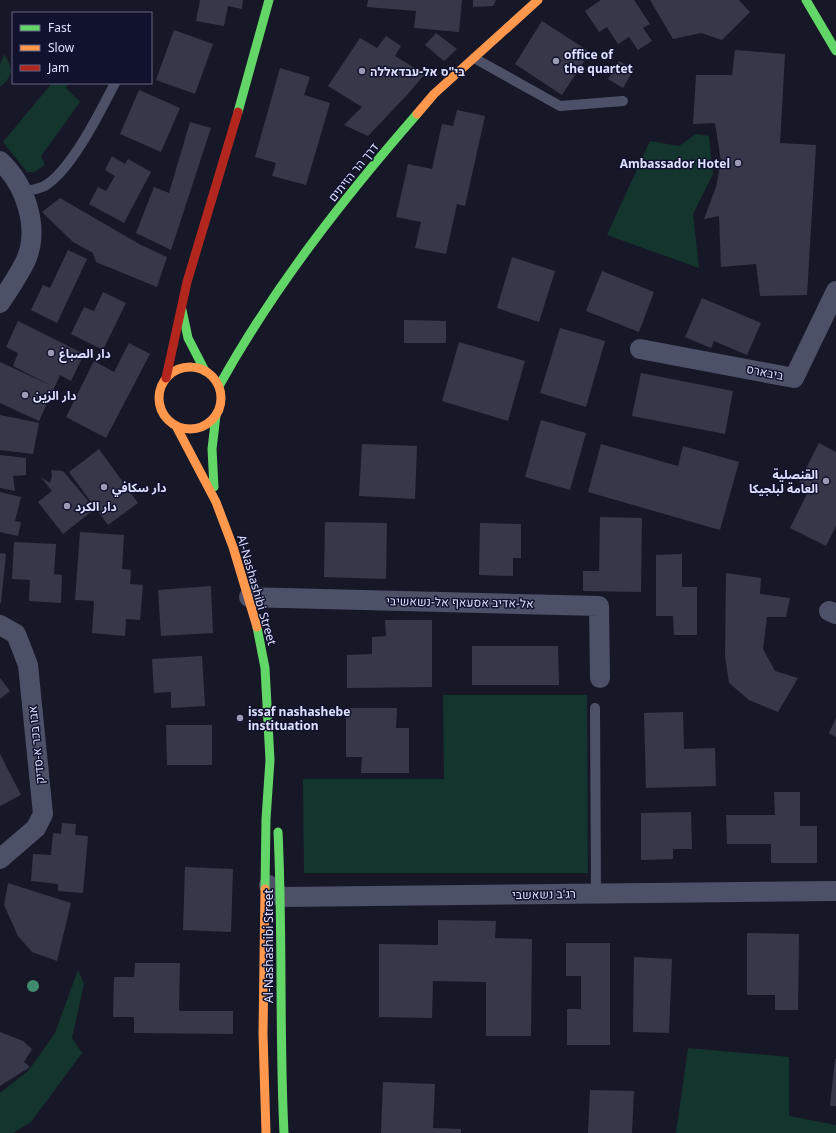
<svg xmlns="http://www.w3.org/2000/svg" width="836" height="1133" font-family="'Noto Sans','Noto Sans Arabic',Heebo,sans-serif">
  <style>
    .green { fill: #14352e }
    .building { fill: #363748 }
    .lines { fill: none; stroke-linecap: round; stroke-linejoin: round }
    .lane { stroke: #4c5168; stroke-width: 10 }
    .street { stroke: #4c5168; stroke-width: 20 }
    .fast { stroke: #63d668; stroke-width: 9 }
    .slow { stroke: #ff974d; stroke-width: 9 }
    .jam { stroke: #b3261e; stroke-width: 9 }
    .tree { fill: #408a6e }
    .poi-dot { fill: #989bb3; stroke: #10122e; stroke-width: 1.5 }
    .labels { text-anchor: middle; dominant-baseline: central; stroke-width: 3; stroke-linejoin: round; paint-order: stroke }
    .poi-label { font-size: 12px; font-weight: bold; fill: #dee1ff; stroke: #10122e; text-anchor: start }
    .street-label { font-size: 12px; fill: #dee1ff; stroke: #10122e }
  </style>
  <rect width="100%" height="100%" fill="#171827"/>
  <path class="green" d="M4,54C13,68 14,76 0,87V64Z
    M52,83H68L66,88L80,102L41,156L45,165L34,172H27L3,142Z
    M696,134L709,136L713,174L693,214L699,268L607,235L650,141L679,146Z
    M443,695H587L588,873H304L303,779H444Z
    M78,970L84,984L72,1038L82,1053L31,1122L13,1133H0V1093L29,1070L55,1033Z
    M688,1048L789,1057V1116L836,1125V1133H676Z"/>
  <path class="building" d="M200,0H243L242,9L228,6L224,26L196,21Z
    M368,0H462L459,32L414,28L416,11L367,7Z
    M473,0H496L493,6L473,7Z
    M601,0H634L650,24L643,28L652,41L638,50L629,37L618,44L607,27L599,32L585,11Z
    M650,0H739L750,12L722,40L701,33L673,39Z
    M542,21L590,52L562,95L515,64Z
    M174,30L213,44L195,94L156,80Z
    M436,33L457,49L444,61L425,45Z
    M386,36L401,46L395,56L425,74L407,95L368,136L344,125L362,107L328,86L360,38L377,48Z
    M735,50L785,54L780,143L816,145L807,295L760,296L756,264L721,267L719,216L704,219L716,187L721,161L715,123L693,124L696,75H732Z
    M619,61L634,69L623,88L608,79Z
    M280,68L310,77L304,95L330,103L306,185L272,176L276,163L255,157Z
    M139,90L180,108L161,152L120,134Z
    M457,110L485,116L465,206L457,204L446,254L415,248L421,222L396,217L408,164L432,169L442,124L453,126Z
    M190,122L211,128L171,250L136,233L154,187L169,193Z
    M112,156L125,164L128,159L151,172L124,223L89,204L98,187L106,191L115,176L105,170Z
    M60,198L141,245L167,257L157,287L96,262L93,253L73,242L42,212Z
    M68,250L87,259L57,323L31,310L43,285L50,288Z
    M512,257L555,271L539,322L497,308Z
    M602,271L654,292L639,332L586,311Z
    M103,292L126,303L103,350L71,334L84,307L94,311Z
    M702,298L761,323L747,355L714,341L711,348L685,337Z
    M404,320L446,321V343H404Z
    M18,321L84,354L71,381L60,375L39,421L0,403V362L52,386L13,366L18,353L6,347Z
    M560,328L605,341L586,407L540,393Z
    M459,342L525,361L508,421L442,401Z
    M129,343L150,354L106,438L66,417L94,361L114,372Z
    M641,373L733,391L725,434L632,416Z
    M0,415L39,423L33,454L0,450Z
    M541,420L586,433L570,490L525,477Z
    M819,443L836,452V526L826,546L790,528L810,488L799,482Z
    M362,444L417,446L415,499L359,496Z
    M601,444L678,466L683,446L739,462L720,530L588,492Z
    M99,449L138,503L108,525L69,472Z
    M0,455L26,458V475L13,476L15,491L0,488Z
    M51,470L63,471L95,509L63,534L38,502L52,491L41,477L50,483L52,476Z
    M0,492L21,497L15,521L21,522L18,536L0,532Z
    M600,517L642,518L641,592L583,591V571H599Z
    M325,522L387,523L386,579L324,577Z
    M480,523L521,524V558H513V576L479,575Z
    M80,532L124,535L122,569L131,570L130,584L143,585L140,620L126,619L125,636L92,633L94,601L75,600Z
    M14,542L56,544L54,574L62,575L61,603L29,601L30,580L12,579Z
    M0,553L6,554L1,603H0Z
    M682,554V587H697V635H674L673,616H656V555Z
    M726,573L761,578L760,594L790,598L786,617H767L763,649L775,671L798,678L778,712L749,700L729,683L725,656Z
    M211,586L213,633L161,636L158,590Z
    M385,620H432V687L347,688V655L372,654V637L386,636Z
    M472,646H558L559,685H472Z
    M202,656L205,706L171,708V692L154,693L152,659Z
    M0,678L10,691L0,699Z
    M346,708H397L396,728H409V773H361L362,757H346Z
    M683,712L684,749L715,748L716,786L646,788L644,713Z
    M836,718V737L829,733Z
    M166,725H212V765H167Z
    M0,754L21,795L0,806Z
    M774,792H800V826H817V863H771V844H727L726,815H775Z
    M691,812L692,849H673V859L641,860V813Z
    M62,823L76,824L75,835L88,836L83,893L58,891V884L31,881L33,854L51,855L53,833L61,834Z
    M185,867L233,869L231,932L183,930Z
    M8,883L71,903L57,961L32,952L18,936L4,905Z
    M438,920L496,921L495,938L532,939L531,1036H486V982L433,981L432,1018L379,1017V944L438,945Z
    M747,933L799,934L798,1010H775V995H747Z
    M566,943H610V1045H567V1009H581V976H566Z
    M634,957L672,959L669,1033L633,1032Z
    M135,963H180L179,1011H233V1034L134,1033V1017H113L114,977H134Z
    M0,1032L23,1041L32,1049L24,1062L30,1067L0,1086Z
    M835,1059H836V1106H830Z
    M383,1082L435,1084L433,1128L461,1129V1133H381Z
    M590,1090L634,1091L632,1133H588Z"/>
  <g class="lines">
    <path class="lane" d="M474,58L560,106L623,101
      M23,192C30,190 40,189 46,185C72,169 101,110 115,83
      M595,708L596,894"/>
    <path class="street" d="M0,161C25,184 40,227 26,260C19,275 9,289 0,303
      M640,349L794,378L836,291
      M249,597L599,606L600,678
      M829,611L836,614
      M0,625L16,634L28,665L43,814L36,828L0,859
      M269,885L281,897L836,891"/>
    <path class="fast" d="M806,0L836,51
      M238,112L269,0
      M182,310L188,338L205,371
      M219,386C274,287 343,199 417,114
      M214,487L212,449L216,415
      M257,627L265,668L270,760L266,819L265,889
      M278,832C283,932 279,1033 284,1133"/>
    <path class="slow" d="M417,114L434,94L538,0
      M159 398a31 31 0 1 1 62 0a31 31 0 1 1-62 0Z
      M176,426L216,502L233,547L257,627
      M265,889L263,1034L266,1133"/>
    <path class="jam" d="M166,378L187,282L238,112"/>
  </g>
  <circle class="tree" cx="33" cy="986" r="6"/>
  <g class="poi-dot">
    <circle cx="556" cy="61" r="4"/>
    <circle cx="362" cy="71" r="4"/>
    <circle cx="738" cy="163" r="4"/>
    <circle cx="51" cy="353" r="4"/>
    <circle cx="25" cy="395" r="4"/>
    <circle cx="826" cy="481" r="4"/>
    <circle cx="104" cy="487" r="4"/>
    <circle cx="67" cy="506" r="4"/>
    <circle cx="240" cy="718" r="4"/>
  </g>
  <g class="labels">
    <g class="poi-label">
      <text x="564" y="54">office of<tspan x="564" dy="14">the quartet</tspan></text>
      <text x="370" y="71">בי"ס אל-עבדאללה</text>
      <text x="730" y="163" text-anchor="end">Ambassador Hotel</text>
      <text x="59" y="353">دار الصباغ</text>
      <text x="33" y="395">دار الزين</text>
      <text x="818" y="474" text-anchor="end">القنصلية<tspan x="818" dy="14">العامة لبلجيكا</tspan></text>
      <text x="112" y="487">دار سكافي</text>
      <text x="75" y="506">دار الكرد</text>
      <text x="248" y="711">issaf nashashebe<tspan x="248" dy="14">instituation</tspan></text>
    </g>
    <g class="street-label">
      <text transform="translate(353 172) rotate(-51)">דרך הר הזיתים</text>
      <text transform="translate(765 372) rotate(11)">ביבארס</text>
      <text transform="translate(257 590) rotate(74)">Al-Nashashibi Street</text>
      <text transform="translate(460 602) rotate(1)">אל-אדיב אסעאף אל-נשאשיבי</text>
      <text transform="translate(36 745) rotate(-96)">אבו בכר א-סדיק</text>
      <text transform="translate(544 894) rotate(-1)">רג'ב נשאשבי</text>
      <text transform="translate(268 946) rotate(-90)">Al-Nashashibi Street</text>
    </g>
  </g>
  <rect x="12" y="12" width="140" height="72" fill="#10122e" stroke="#626582"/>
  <rect x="20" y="25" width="20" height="6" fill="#63d668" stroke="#626582"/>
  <text x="48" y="32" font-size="12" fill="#dee1ff">Fast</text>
  <rect x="20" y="45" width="20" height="6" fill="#ff974d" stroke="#626582"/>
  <text x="48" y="52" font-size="12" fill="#dee1ff">Slow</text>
  <rect x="20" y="65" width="20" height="6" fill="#b3261e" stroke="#626582"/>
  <text x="48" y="72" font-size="12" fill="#dee1ff">Jam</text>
</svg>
